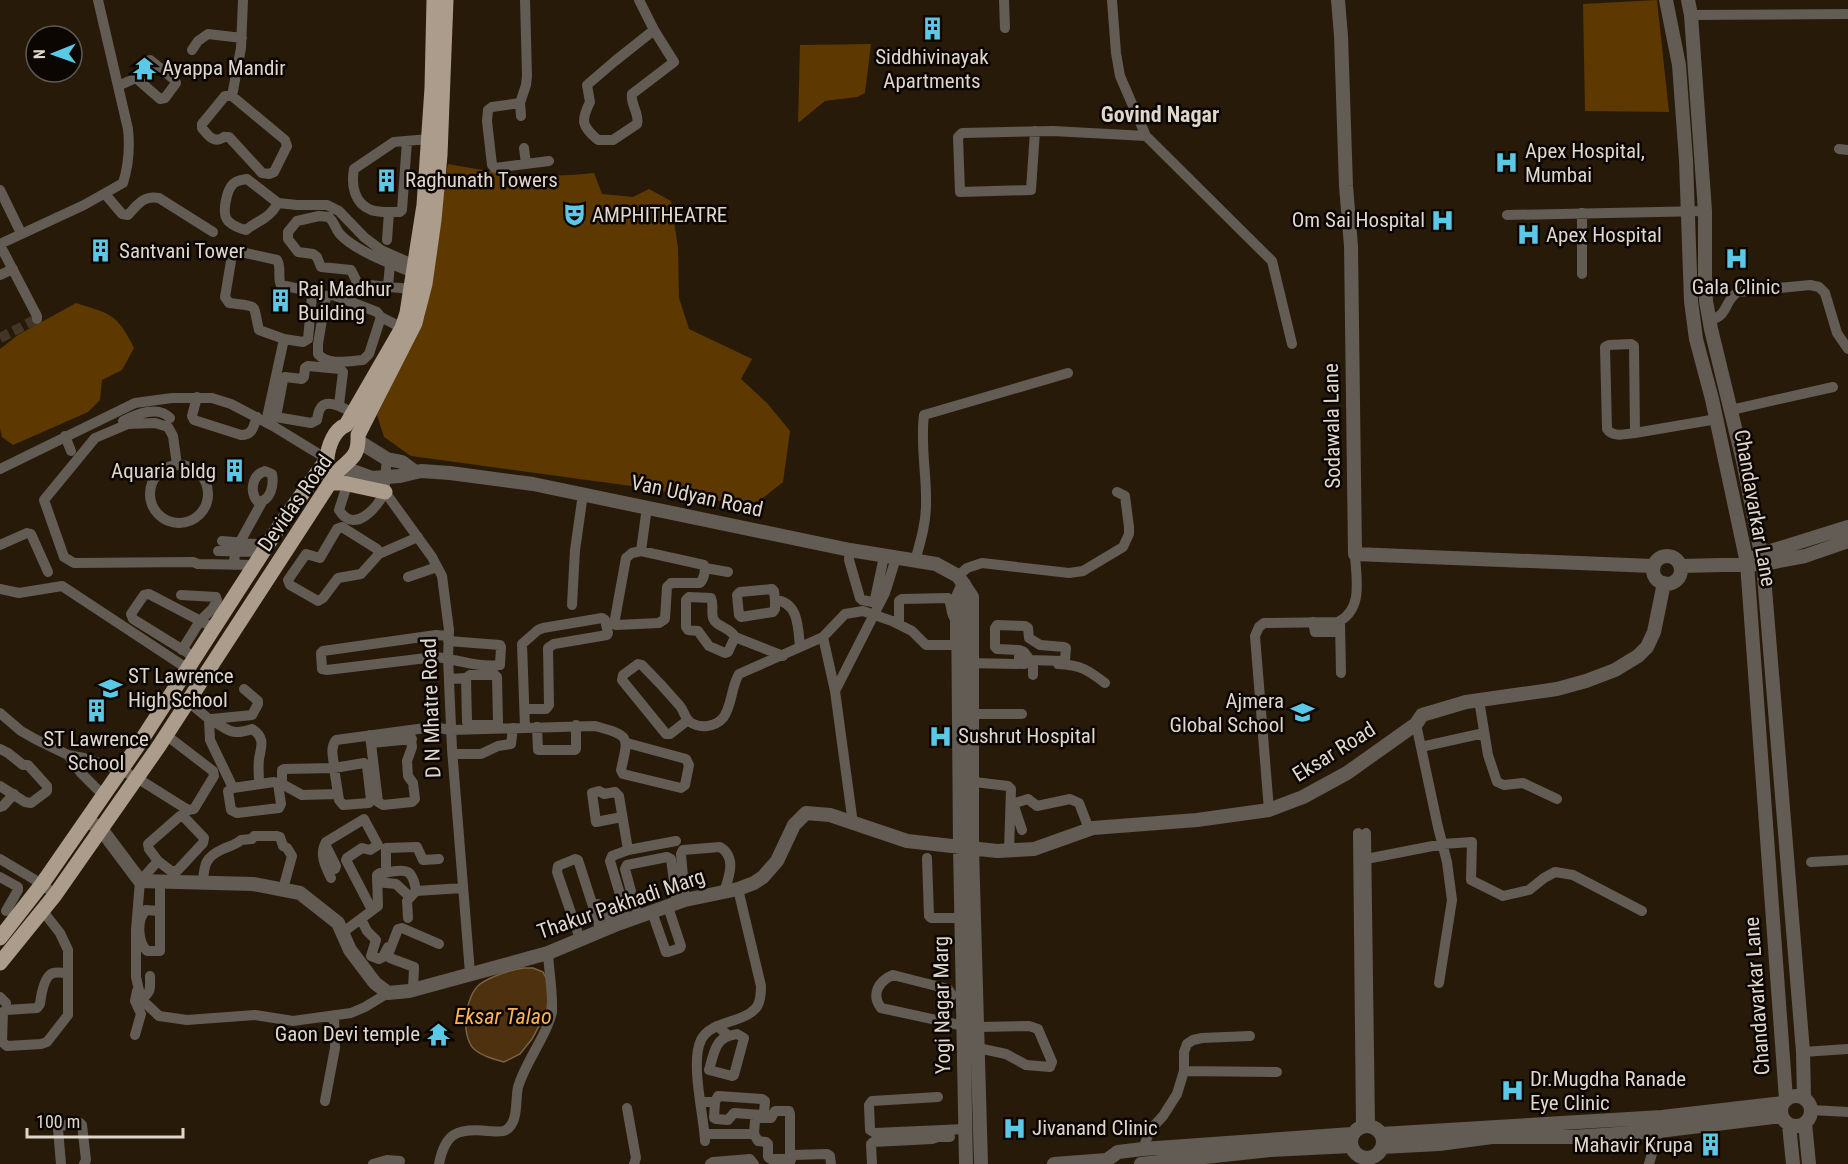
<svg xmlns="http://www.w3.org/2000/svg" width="1848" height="1164" font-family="'Roboto Condensed',sans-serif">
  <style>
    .green { fill: #5d3901 }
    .water { fill: #4e320f; stroke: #7a6348; stroke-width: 1.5 }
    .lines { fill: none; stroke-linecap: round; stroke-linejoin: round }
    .minor-tunnel { stroke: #433626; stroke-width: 10; stroke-dasharray: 10 5; stroke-linecap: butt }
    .minor { stroke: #635c54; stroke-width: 10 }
    .tertiary { stroke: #635c54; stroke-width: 14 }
    .primary { stroke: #ab9c8c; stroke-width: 15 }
    .labels { text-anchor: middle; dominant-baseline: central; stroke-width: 5; stroke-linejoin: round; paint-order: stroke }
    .poi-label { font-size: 21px; fill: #dfd6cc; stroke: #0b0602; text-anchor: start }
    .street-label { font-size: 21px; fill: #dfd6cc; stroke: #0b0602 }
    .neighbourhood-label { font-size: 22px; font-weight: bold; fill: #dfd6cc; stroke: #0b0602 }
    .water-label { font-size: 22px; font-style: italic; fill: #fbb359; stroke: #0b0602 }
  </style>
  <rect width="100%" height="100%" fill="#271a09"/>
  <path class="green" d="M1657,0L1669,112L1585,111L1583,4Z
    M871,44L865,93L857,97L825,101L798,123L800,45Z
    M448,164C494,173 547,179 594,173L602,194L633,197L649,189L671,201L678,248L679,298L689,329L752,359L741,379L767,403L790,431L783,482L759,501L735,505L715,500L631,486L411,456L384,437L377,415L425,316L437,221Z
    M76,303C110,314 117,313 134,348L122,370L102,380L100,400L88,412L13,445L2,437L0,428V349L18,335Z"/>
  <path class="water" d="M523,968H533L543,972L549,984L547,1011L532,1039L520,1054L504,1062C493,1059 482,1056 474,1049C460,1035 465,996 480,984C492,976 510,970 523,968Z"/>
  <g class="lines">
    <path class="minor-tunnel" d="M0,338L37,319"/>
    <path class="minor" d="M525,0L527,76L526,85L520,103L492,107L488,110L487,121L492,165L495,168L549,161
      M639,0L654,30L674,62L632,94C630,104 640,114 637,124L613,140H598C581,126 581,120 590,102L587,85L615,61L654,30
      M1004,0L1005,28
      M1112,0L1116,53L1120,76L1146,136L1272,261L1292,344
      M1691,15L1848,14
      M192,50L198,41L208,34L242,38
      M118,86L136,78L146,62L150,60L175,80L176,83L165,98L160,99L136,78
      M232,96H225L202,124V128C207,134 212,142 220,139C227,136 221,137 229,137L262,173L269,174L274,172L287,146L285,140L232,96L241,48L243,0
      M520,103L521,116
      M1035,131L1031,190L960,192L958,137L962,133L1053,131L1146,136
      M407,141L402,210L400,212C391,212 379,213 371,210C354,203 351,185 354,169L394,142L429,139
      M524,148L526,164
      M1839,149L1848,150
      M0,190L21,233
      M105,194L122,214L128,215C138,204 144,195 159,198L213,232
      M278,203C269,219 260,219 246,230C240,229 232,225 228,221C221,213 227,190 233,184C237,180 242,180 247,179L278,203L297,205H327L339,211L364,237L381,250L415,265
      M1582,213V274
      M1507,215L1705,211
      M387,240L389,212
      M0,244L84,205L123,183C129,164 130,148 128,129L98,0
      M0,245L37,316V319
      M0,275L13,269
      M388,286L390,264
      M411,289L358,284L351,270L321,267L317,257L313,254L298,252L288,239V232L297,221L319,216L329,217C334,222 335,227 339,233C353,250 393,265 414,273
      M381,317L369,354L363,360C349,361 328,366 318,354V344L326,296L333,295L377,312L381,317L402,328
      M1710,320C1729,316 1724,300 1738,292L1810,285L1819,287L1825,293L1837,333L1848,349
      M197,397L192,416L194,420L241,435C253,435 253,427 257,417
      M339,405L343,372L340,369L308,366L305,368L304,377L302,379L285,377L283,380L276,417L311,423L317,420C318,416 318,412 320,409C326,397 345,409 353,413
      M1731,410L1833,387
      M123,421C137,414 158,405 170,418
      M266,422L284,339L303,342L308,339L312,296L309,291L281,285C277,277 282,268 277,260L237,251L232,255L225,297L229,303C260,307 252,302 259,330L284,339
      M1635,433C1626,434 1613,438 1607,429L1605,347L1609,345L1631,344L1634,346L1635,433L1717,419
      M65,436L71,451
      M387,459L385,478V492L432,557L442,576L449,630L448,658L452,749L470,973
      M150 494a29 29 0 1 1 58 0a29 29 0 1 1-58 0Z
      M177,465L173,436L168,427L155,423L128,424L95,438L44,500L64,557L74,563L193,562L198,564L255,565
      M0,469L135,403L172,398H212L231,404L273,426L327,459
      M265,471L272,474C274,485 271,501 258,502C249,492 252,475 265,471Z
      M349,479L339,510C355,535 377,507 385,492
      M222,541L268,545
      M0,545L27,533L31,534L48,572
      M850,550L849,560L860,598L862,600L872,602L875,599L883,561
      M218,551L264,552
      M641,551L704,565C706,570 704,579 700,583H671L667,587L665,619L659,623L616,625L615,619L626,558L632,553L641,551L647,507
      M379,554L377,549L342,527L337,529L320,558L306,554L288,580L290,585L318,601L323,598L338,578L361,574L379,554L418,537
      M915,561C920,543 926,524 926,505C927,475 920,445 924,415L1068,373
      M234,565L235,551L262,502
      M705,568L728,572
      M958,576L967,568L982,563L1069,573L1083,571L1123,547L1129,534V527L1125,496L1117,492
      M408,577L437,567
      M0,589L19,593L62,586L188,669
      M181,595L216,597L217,600L213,608
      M775,600V609L773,612L741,617L739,615L737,595L740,592L772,589L774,591L775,600C799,602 798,628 800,647
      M572,605L575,550L583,494
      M1340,621L1341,673
      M1313,622L1315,632H1340
      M735,637L728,652L725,653L709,646L698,631L688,630L686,627V600L689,597L711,598C714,605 711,612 713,618C716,627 730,627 735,637L783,656
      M823,637L845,614L863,611L892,621L912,631L926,645H953L955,643V619C950,613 952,604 948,598L902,599L899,601V624
      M448,641L500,645L501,647L500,665C478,668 456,659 435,657L327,670L322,669L321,653L323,651L436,635L449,636
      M182,650L200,621L213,608L225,613
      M196,658L133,619L131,614L144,595L149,594L214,628
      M965,663L1025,664
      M1019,664V650L997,649L995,647V628L997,625L1025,626L1028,628L1029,638L1040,645L1064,647L1066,648L1065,660L1063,661L1030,660L1024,652L1019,650
      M1033,664V675
      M1058,664C1081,665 1088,670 1105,683
      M449,679L466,678L470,675H495L497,677L498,722L496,725H471L467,722L466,678
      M835,691L885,593L896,558
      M1479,700L1488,755L1497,782L1504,785L1523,783L1557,799
      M187,701L209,719L210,740L233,788L274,782L278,784L281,804L279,808L237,813L231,810L228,791L233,788
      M525,709H546L549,705L548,648L554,644L607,635L608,633L605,620L602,618L543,628L538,630L522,644L525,727
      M0,713L21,731L35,739L68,755L84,758L121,770L137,778L188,810L194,809L214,776L213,771L166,735
      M973,714H1022
      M209,719C228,728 229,737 252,729C266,738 261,747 259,759C258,767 259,776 259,784
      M212,719L252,715L258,704V701L244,689
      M688,720L670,734H666L622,680L623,675L638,664L642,665C655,678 668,692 680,706C684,711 685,718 690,722C700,729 715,727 723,718C732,707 731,687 739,674L823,637L835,691L853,824
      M1416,724L1438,827L1447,862L1452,900L1439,983
      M537,727L538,750H575L576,749V725
      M370,735L378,802L383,805L412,802L415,799L413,783L408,776L407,761L412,747L410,730
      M371,743L412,739
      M1421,747L1484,733
      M0,749L8,753L23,765H28L47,786V791L31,803L25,802L0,786
      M453,754H481L498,746L511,744L513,728
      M68,755L81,773L103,795
      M966,781L1008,786L1011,789L1009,851
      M338,794L302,795L282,784V770L284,769L334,768L364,763L367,766L371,800L369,803L343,805L339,800L334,768V765C333,756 330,748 336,740L433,727L451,730L595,726C630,736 629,735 621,770L623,774L681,788L685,785L689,765L686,759L627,743
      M0,807L3,806L14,794
      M1269,810L1255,636L1259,627L1264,623L1338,622C1364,609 1356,578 1355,554
      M622,817L596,822L592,793L599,791L604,794L615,792L619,796L628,850
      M1022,830L1014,806L1015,803L1028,799L1037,806L1070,799L1079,803L1089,829
      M1358,833L1361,1127
      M1366,833L1370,1126
      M325,844L336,866L335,869L328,872
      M927,858L929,916L931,918H962
      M0,859L42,884L55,895
      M1366,859L1443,844L1472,842L1471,880L1503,896L1529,890L1544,878L1555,872L1573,875L1642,911
      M158,861L171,871H177L203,843L204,838L183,816H180L148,844L149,849L158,861L140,881L136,930V977L141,999L159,1016L187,1020L255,1015L293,1021L351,1013L365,1007L388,993
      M1811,862L1848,860
      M386,873V848L417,847L423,860L439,859
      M0,877L18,887V890L6,911
      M331,878C325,866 319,854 326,842L364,819L378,845L370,850L362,848L347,858L346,860L372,910
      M203,882C204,865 205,857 223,849C229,846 236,845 241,840L252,839L254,836H277L280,837L283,846L287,848L292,856L283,889
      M377,882L396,884L410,897
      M685,900L681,854L683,850L720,847C737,857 729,877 724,892
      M598,904L603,916L606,917L624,910
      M42,910L60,933L68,950V1015L47,1042L41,1044L7,1046L2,1042L3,1012L6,1010L37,1008L40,1004C41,996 44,976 53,973C57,972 64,973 68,973
      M159,911L146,910C136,920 138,942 147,951H160V882
      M652,912L666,952H668L680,948L681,946L668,907
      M638,917L625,869L627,865L667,857L671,859L677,903
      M408,918L407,901L416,891L463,888
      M361,919L367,931L376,940L371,956L379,959L383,957L388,947
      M628,921L610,861L612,856L628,850L676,841
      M342,933L378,906L377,875L380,873C403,871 412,864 416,891
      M580,939L557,872L558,866L575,859L578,860L601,931
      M413,990L414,967L390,958L388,955L398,929L402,928L439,944
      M952,995L948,989L893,975C878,981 871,995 881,1008L964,1026
      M0,997L6,1003
      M141,999C152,992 150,988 150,976
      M717,1026L729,1036L737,1034L744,1038L734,1075L732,1076L709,1070C713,1057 715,1039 729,1036
      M135,1035L141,1014L135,1001L137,991
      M970,1048H978L1006,1054L1026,1065L1050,1067L1052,1062L1038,1029L1029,1026L978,1027
      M1803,1052L1848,1049
      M1184,1071L1277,1072
      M938,1097L872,1101L869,1105L870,1130L875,1133L965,1129
      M325,1101L335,1048L334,1016
      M701,1102H715L718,1096L762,1099L765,1101L764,1113L762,1115L734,1113L728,1120L716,1119L714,1118L715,1102
      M627,1108L636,1158L634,1164
      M1811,1110L1848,1112
      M705,1134H754L758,1141L766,1142L768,1144V1157L771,1159H788L790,1156V1114L789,1111H775L771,1118H757L755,1120L754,1134
      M705,1141C704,1116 690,1063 701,1040C711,1020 742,1024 756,1008C761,1002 761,992 761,986L738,889
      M1143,1149L1150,1130L1163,1116L1177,1094L1184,1071V1052L1187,1044L1193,1040L1202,1038L1250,1036
      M790,1162L793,1155L827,1154L830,1156L831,1164
      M61,1164L58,1129L60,1126L80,1123L82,1125L86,1160L84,1164
      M373,1164L387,1160L400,1161
      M439,1164C445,1133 457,1128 488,1131C493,1131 501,1133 506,1130C519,1122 515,1100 518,1087C524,1067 537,1049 546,1029C548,1024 551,1018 552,1012C553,993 549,972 548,953
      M710,1164L713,1162L750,1159L754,1164
      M872,1164L871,1144L873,1142L932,1139L938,1137H950
      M1649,1164L1660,1126"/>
    <path class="tertiary" d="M1338,0L1341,36L1346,186L1351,246L1355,554L1653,566
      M1666,0L1679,65L1686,160L1691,301L1696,339L1712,399L1747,563L1786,1099
      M1688,0L1691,15L1705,211V276L1706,301L1711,329L1743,461L1763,564L1803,1052L1804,1097
      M358,441L387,459L402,462L414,471
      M342,467L372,478L400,476L421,471L450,473L533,484L850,550L936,564L958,576L972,597V849L981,1164
      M1653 570a14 14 0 1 1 28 0a14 14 0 1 1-28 0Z
      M1754,558L1761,554L1848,527
      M1681,566L1763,564L1805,556L1848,541
      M964,584L958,597L960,846L966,1164
      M87,820L101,829L140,881L253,884L300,893L338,923L350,950L375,983L388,993L409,991L548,953L615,925L685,900L738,889L754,883L763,877L777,861L794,825L806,813L830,815L907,841L997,851L1034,849L1093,828L1197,820L1269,810L1303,797L1347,773L1416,724L1422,715L1466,702L1557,689L1586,681L1615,670L1638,656L1647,647L1654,632L1664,583
      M1781 1111a15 15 0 1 1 30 0a15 15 0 1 1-30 0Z
      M1805,1123L1809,1164
      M1789,1125L1793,1164
      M1351 1142a16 16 0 1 1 32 0a16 16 0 1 1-32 0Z
      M1381,1134L1662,1117L1782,1103
      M1382,1147L1439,1144L1492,1137H1573L1659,1131L1781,1116
      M1054,1164L1107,1160L1118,1152L1143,1149L1352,1134
      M1141,1164L1270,1150L1351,1146"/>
    <path class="primary" d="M330,483H343L385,492
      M0,938L42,884L139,744L281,524L327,459C328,446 334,430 346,425L402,328L407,313L424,205L432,88L434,0
      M0,963L55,895L159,746L337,472C351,458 359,457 358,435L415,323L425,284L434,220L440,155L446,0"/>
  </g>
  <defs>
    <symbol id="building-bare" viewBox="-9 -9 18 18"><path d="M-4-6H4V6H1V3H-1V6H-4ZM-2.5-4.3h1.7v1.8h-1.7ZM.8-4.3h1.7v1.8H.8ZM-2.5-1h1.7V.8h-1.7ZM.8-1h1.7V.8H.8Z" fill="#5bc8e7" stroke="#0b0602" stroke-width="2.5" paint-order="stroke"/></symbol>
    <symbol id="temple-bare" viewBox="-9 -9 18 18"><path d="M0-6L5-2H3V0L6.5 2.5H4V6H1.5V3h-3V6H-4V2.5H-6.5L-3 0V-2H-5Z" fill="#5bc8e7" stroke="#0b0602" stroke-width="2.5" paint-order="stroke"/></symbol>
    <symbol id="hospital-bare" viewBox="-9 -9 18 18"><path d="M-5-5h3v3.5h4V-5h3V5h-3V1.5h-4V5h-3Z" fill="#5bc8e7" stroke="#0b0602" stroke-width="2.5" paint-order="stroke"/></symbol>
    <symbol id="theatre-bare" viewBox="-9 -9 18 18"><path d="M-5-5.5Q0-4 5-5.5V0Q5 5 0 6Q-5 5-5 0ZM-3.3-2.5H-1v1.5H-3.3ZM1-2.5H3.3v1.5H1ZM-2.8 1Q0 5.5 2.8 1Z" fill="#5bc8e7" stroke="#0b0602" stroke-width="2.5" paint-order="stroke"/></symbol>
    <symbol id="school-bare" viewBox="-9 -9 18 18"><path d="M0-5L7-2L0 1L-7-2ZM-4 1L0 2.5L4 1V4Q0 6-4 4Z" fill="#5bc8e7" stroke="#0b0602" stroke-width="2.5" paint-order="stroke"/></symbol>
  </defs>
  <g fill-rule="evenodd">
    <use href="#building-bare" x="916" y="12" width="33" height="33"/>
    <use href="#temple-bare" x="128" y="52" width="33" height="33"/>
    <use href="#hospital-bare" x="1490" y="146" width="33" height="33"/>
    <use href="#building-bare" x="370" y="164" width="33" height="33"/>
    <use href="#theatre-bare" x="558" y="198" width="33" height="33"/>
    <use href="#hospital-bare" x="1426" y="204" width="33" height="33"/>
    <use href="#hospital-bare" x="1512" y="218" width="33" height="33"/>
    <use href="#building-bare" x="84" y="234" width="33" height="33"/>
    <use href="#hospital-bare" x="1720" y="242" width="33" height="33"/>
    <use href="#building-bare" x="264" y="284" width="33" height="33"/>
    <use href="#building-bare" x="218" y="454" width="33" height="33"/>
    <use href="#school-bare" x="94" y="672" width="33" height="33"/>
    <use href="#building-bare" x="80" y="694" width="33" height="33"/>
    <use href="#school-bare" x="1286" y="696" width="33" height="33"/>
    <use href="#hospital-bare" x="924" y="720" width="33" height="33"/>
    <use href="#temple-bare" x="422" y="1018" width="33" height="33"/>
    <use href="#hospital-bare" x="1496" y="1074" width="33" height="33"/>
    <use href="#hospital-bare" x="998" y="1112" width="33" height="33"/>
    <use href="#building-bare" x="1694" y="1128" width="33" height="33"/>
  </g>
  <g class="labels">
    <g class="poi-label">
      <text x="932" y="57" text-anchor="middle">Siddhivinayak<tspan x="932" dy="24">Apartments</tspan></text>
      <text x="162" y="68">Ayappa Mandir</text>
      <text x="1525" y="151">Apex Hospital,<tspan x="1525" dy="24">Mumbai</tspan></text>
      <text x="405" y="180">Raghunath Towers</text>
      <text x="592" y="215">AMPHITHEATRE</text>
      <text x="1425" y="220" text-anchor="end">Om Sai Hospital</text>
      <text x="1546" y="235">Apex Hospital</text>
      <text x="119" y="251">Santvani Tower</text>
      <text x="1736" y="287" text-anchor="middle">Gala Clinic</text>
      <text x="298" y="289">Raj Madhur<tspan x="298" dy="24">Building</tspan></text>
      <text x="216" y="471" text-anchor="end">Aquaria bldg</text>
      <text x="128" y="676">ST Lawrence<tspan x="128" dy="24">High School</tspan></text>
      <text x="1284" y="701" text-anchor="end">Ajmera<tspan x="1284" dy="24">Global School</tspan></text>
      <text x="958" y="736">Sushrut Hospital</text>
      <text x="96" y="739" text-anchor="middle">ST Lawrence<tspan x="96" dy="24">School</tspan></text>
      <text x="420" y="1034" text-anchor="end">Gaon Devi temple</text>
      <text x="1530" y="1079">Dr.Mugdha Ranade<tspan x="1530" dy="24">Eye Clinic</tspan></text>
      <text x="1032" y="1128">Jivanand Clinic</text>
      <text x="1693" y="1145" text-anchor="end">Mahavir Krupa</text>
    </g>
    <g class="street-label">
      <text transform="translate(1332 426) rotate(-91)">Sodawala Lane</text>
      <text transform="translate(697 496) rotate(12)">Van Udyan Road</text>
      <text transform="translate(295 503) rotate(-55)">Devidas Road</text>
      <text transform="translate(1755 508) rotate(80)">Chandavarkar Lane</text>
      <text transform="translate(431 708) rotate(-92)">D N Mhatre Road</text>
      <text transform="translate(1334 752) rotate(-32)">Eksar Road</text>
      <text transform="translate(621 904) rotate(-19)">Thakur Pakhadi Marg</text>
      <text transform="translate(1757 996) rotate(-94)">Chandavarkar Lane</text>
      <text transform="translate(942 1005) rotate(-91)">Yogi Nagar Marg</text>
    </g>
    <g class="neighbourhood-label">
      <text x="1160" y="114">Govind Nagar</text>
    </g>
    <g class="water-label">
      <text x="503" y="1016">Eksar Talao</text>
    </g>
  </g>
  <g transform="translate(54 54) rotate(269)"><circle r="28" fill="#0b0602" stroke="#605953" stroke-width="1.5"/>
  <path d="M0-4.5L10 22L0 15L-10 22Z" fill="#5bc8e7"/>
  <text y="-9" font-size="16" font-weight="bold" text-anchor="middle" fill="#dfd6cc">N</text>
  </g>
  <path d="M27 1128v9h156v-9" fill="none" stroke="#dfd6cc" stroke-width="3"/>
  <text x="36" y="1128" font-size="18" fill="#dfd6cc" stroke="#0b0602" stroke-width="4.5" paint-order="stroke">100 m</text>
</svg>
